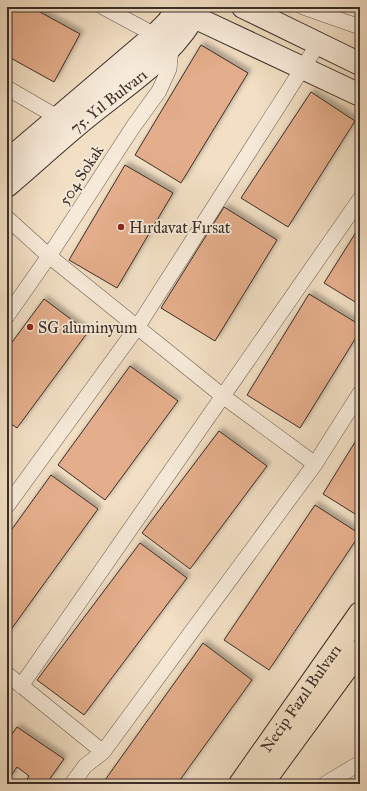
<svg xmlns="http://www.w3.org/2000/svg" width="367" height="791" font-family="'IM FELL Great Primer',serif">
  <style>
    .building { fill: #e4ad8b; stroke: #3a2e28; filter: url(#shadow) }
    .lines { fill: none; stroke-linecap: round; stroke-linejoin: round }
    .street-casing { stroke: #685a4f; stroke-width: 16 }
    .secondary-casing { stroke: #3a2e28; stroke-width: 24 }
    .primary-casing { stroke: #3a2e28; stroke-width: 24 }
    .street { stroke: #f7ead9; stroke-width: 15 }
    .secondary { stroke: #f7ead9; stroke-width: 22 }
    .primary { stroke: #f2dfc4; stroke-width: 22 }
    .poi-dot { fill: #8f2418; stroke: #f7ead9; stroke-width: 1.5 }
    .labels { text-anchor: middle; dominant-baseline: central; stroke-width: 3.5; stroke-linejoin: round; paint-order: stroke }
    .street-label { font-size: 16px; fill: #3a2e28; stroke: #f7ead9 }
    .poi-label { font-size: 16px; fill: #3a2e28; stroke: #f7ead9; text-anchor: start }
  </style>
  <defs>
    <filter id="shadow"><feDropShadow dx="3.5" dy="-3.5" stdDeviation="2" flood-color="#0004"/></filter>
  </defs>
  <rect width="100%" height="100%" fill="#f2dfc4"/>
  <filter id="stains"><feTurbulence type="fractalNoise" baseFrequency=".005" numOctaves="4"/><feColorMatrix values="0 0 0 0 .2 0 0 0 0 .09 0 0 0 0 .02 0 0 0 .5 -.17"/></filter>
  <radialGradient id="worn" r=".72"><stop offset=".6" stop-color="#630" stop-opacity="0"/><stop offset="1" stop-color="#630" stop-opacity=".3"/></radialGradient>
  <path class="building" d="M7,7H31L80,34L54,82L7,56Z
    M201,45L248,73L181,183L135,155Z
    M311,92L355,121L288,227L241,198Z
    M125,165L173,193L117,288L69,260Z
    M224,207L277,240L215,341L161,308Z
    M360,226V305L324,283Z
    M309,294L360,325V331L300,428L247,395Z
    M44,299L88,332L17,428L7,421V349Z
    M130,366L178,401L105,500L58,465Z
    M219,431L267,466L190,569L142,533Z
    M360,434V517L323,494Z
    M51,475L98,509L7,635V536Z
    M315,505L360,534L269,670L224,640Z
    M140,543L187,578L84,715L37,680Z
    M203,643L252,680L177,784H111L105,780Z
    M17,727L64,759L46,784H24L29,776L17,767L7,782V741Z"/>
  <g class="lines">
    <defs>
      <path id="street" d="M303,7L360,27
        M7,88L57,117L64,123
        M7,218L49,256L224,397L315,464
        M7,316L49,256L133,127L159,91L169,69L171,49L155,35L103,7
        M7,506L138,326L318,44
        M7,674L103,752
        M21,686L360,199
        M72,784L85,766L103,752L315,464L360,393
        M325,784L360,763"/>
      <g id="secondary">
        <path d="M243,7L360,64"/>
        <path d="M194,17L360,95"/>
        <path d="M7,161L155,35L168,22L178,7"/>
        <path id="s1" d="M7,186C34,163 60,139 87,117C127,84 176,55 199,7"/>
      </g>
      <g id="primary">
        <path id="s2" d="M240,784L360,613"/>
        <path d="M262,784L360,650"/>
      </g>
    </defs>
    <use href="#street" class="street-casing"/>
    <use href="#secondary" class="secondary-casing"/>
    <use href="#primary" class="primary-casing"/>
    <use href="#street" class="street"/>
    <use href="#secondary" class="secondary"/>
    <use href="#primary" class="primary"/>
  </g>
  <g class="poi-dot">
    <circle cx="121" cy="227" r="4"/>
    <circle cx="30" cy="327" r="4"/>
  </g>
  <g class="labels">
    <g class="street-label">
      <text stroke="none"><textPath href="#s1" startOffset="132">75. Yıl Bulvarı</textPath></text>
      <text transform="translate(81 175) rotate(-57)">504 Sokak</text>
      <text stroke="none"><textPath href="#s2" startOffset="105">Necip Fazıl Bulvarı</textPath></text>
    </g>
    <g class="poi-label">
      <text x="129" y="227">Hırdavat Fırsat</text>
      <text x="38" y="327">SG aluminyum</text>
    </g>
  </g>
  <rect width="367" height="791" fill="none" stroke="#f2dfc4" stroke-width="24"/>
  <rect x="8" y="8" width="351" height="775" fill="none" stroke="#3a2e28" stroke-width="2"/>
  <rect x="12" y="12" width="343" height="767" fill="none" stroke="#3a2e28"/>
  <rect width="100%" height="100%" filter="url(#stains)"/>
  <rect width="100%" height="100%" fill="url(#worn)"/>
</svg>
